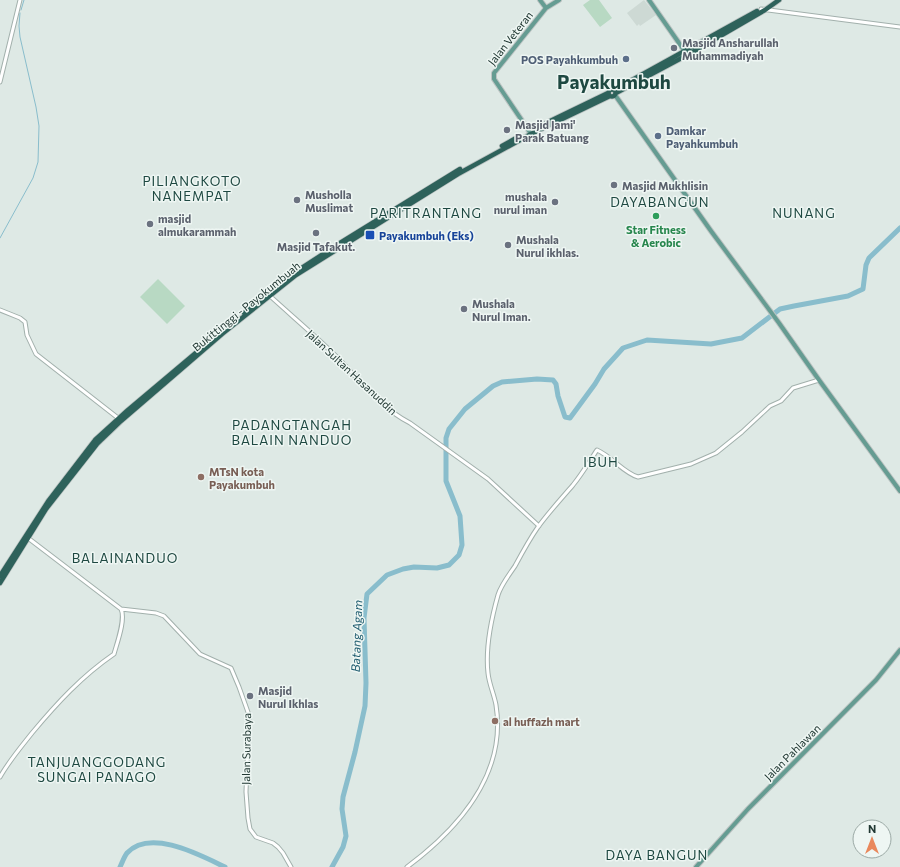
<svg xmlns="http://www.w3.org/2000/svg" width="900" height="867" font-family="Commissioner,sans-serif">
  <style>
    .built { fill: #cdd9d4 }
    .green { fill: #b8d9c3 }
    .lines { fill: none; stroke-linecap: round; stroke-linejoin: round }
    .stream { stroke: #89bdcc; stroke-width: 1 }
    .river { stroke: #89bdcc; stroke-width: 5 }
    .minor-casing { stroke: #a2b0ac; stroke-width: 5 }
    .major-casing { stroke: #bcc3c2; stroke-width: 6 }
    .highway-casing { stroke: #bcc3c2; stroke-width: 6 }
    .minor { stroke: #fff; stroke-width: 3 }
    .major { stroke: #659c92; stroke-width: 4 }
    .highway { stroke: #2e625b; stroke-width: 4.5 }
    .worship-dot { fill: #6b7280; stroke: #eef6f3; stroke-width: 1.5 }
    .service-dot { fill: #5c6f8a; stroke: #eef6f3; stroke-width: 1.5 }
    .leisure-dot { fill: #2e9e5b; stroke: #eef6f3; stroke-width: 1.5 }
    .transit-dot { fill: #1a4fb4; stroke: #eef6f3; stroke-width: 1.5 }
    .education-dot { fill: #8d6e63; stroke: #eef6f3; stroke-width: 1.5 }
    .labels { text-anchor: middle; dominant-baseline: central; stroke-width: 3; stroke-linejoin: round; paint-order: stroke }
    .street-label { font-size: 11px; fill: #213833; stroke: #eef6f3 }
    .worship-label { font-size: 11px; font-weight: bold; fill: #5b616d; stroke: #eef6f3; text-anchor: start }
    .service-label { font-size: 11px; font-weight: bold; fill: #4e5e75; stroke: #eef6f3; text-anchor: end }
    .leisure-label { font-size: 11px; font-weight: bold; fill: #27864d; stroke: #eef6f3 }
    .transit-label { font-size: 11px; font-weight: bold; fill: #164399; stroke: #eef6f3; text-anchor: start }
    .education-label { font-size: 11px; font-weight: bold; fill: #785e54; stroke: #eef6f3; text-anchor: start }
    .water-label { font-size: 12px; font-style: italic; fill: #1f5c6f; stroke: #eef6f3 }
    .quarter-label { font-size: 13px; letter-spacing: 1px; fill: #1e4841; stroke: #eef6f3 }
    .town-label { font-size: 19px; font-weight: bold; fill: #1e4841; stroke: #eef6f3 }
  </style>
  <rect width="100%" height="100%" fill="#dee9e5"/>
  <path class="built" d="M644,0L656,15L640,26L639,24L637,26L627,13Z"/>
  <path class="green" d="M590,0H599L612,18L600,27L583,5Z
    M158,279L185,306L167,324L140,297Z"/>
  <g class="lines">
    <path class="stream" d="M21,10L24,0
      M0,238L33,178L38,162L39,126L36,107L20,37L19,26L20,13"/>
    <path class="river" d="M120,867C122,863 124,857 127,853C150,828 200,855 225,867
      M332,867L343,847L346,836L342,809L343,797L355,752L365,706L366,683L364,618L367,594L387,575L403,569L414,567L437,568L449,565L459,555L462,545L460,516L446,481V438L449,429L465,409L493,386L502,382L537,379L553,380L556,384L558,396L565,417L570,418L595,384L604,369L623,348L647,340L711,344L742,338L780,309L794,306L848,296L863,289L866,265L869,258L900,228"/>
    <defs>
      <path id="minor" d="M761,9L900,27
        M0,82L20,0
        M270,296C293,317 317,337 339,359C361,382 381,408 410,423L488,479L539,526
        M0,310L20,318L25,322L27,335L36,354L118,418
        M28,538L121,609L156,613L164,616L200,654L231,668L239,687L249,715L246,792L248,818L250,829L256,837L273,843L278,847L283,853L291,867
        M0,777C9,761 21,747 32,733C57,703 82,676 114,654C117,643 126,619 121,609
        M407,867C458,829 507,774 496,705C494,694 489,684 488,673C485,647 491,620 498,595C501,585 509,575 515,566C522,553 529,540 538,527C549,512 561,499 573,485C582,474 589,462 597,450C611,456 625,474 638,477L691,464L716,453L742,432L770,406L781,401L793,388L819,380"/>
      <path id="major" d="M540,0L546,8
        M649,0L686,53
        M615,95L711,231L779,323L819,380L900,491
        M531,134L494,79V73L546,8L559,0
        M696,867L748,809L876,680L900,650"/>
      <path id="highway" d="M608.5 93a3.5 3.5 0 1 1 7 0a3.5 3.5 0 1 1-7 0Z
        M614,90L757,11
        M616,93L691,53L765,10L779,0
        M546,123L608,93
        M502,146L518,137
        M244,313L294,273L340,243L460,169
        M0,576L49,500L95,440L128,410L204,346
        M0,583L46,509L97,444L121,421L222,334L296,275L458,174L531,134L610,96"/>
    </defs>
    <use href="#minor" class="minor-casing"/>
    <use href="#major" class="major-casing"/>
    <use href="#highway" class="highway-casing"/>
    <use href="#minor" class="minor"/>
    <use href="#major" class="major"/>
    <use href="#highway" class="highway"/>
  </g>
  <g class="worship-dot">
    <circle cx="674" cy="48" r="4"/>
    <circle cx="507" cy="130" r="4"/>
    <circle cx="614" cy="185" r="4"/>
    <circle cx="297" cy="200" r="4"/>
    <circle cx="555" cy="202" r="4"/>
    <circle cx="150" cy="224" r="4"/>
    <circle cx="316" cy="233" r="4"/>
    <circle cx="508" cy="245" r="4"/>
    <circle cx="464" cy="309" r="4"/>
    <circle cx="250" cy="696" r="4"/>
  </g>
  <g class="service-dot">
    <circle cx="626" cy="59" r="4"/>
    <circle cx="658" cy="136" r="4"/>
  </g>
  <circle class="leisure-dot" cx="656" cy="216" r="4"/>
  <rect class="transit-dot" x="365" y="230" width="10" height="10" rx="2"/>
  <g class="education-dot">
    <circle cx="201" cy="477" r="4"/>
    <circle cx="495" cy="721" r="4"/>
  </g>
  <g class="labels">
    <g class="street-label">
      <text transform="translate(510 38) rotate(-52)">Jalan Veteran</text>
      <text transform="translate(246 306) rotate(-39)">Bukittinggi - Payokumbuah</text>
      <text transform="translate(352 372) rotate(43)">Jalan Sultan Hasanuddin</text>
      <text transform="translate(246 749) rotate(-89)">Jalan Surabaya</text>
      <text transform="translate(792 752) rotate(-45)">Jalan Pahlawan</text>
    </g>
    <g class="worship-label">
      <text x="682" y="42">Masjid Ansharullah<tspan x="682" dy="13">Muhammadiyah</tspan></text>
      <text x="515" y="124">Masjid Jami'<tspan x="515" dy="13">Parak Batuang</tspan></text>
      <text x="622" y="185">Masjid Mukhlisin</text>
      <text x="305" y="194">Musholla<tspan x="305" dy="13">Muslimat</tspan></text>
      <text x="547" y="196" text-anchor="end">mushala<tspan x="547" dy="13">nurul iman</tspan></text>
      <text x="158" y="218">masjid<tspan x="158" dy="13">almukarammah</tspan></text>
      <text x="516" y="239">Mushala<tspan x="516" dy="13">Nurul ikhlas.</tspan></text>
      <text x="316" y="246" text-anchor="middle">Masjid Tafakut.</text>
      <text x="472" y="303">Mushala<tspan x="472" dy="13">Nurul Iman.</tspan></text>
      <text x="258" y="690">Masjid<tspan x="258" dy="13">Nurul Ikhlas</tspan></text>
    </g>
    <g class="service-label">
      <text x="618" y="59">POS Payahkumbuh</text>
      <text x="666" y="130" text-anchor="start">Damkar<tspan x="666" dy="13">Payahkumbuh</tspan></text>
    </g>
    <g class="leisure-label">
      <text x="656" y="229">Star Fitness<tspan x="656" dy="13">&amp; Aerobic</tspan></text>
    </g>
    <g class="transit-label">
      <text x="379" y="235">Payakumbuh (Eks)</text>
    </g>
    <g class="education-label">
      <text x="209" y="471">MTsN kota<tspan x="209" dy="13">Payakumbuh</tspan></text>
      <text x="503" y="721">al huffazh mart</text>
    </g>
    <g class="water-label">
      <text transform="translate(356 636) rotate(-88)">Batang Agam</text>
    </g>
    <g class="quarter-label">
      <text x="192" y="181">PILIANGKOTO<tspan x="192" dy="15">NANEMPAT</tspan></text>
      <text x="660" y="202">DAYABANGUN</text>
      <text x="426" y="213">PARITRANTANG</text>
      <text x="804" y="213">NUNANG</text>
      <text x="292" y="425">PADANGTANGAH<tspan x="292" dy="15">BALAIN NANDUO</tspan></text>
      <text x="601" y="462">IBUH</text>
      <text x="125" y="558">BALAINANDUO</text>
      <text x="97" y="762">TANJUANGGODANG<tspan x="97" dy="15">SUNGAI PANAGO</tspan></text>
      <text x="657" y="855">DAYA BANGUN</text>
    </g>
    <g class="town-label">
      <text x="614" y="81">Payakumbuh</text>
    </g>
  </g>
  <g transform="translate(872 839)"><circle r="19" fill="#eef6f3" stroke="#9caaa6"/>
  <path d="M0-3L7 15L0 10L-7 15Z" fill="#e9885c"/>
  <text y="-6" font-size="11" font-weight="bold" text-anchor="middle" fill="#213833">N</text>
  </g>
</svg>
